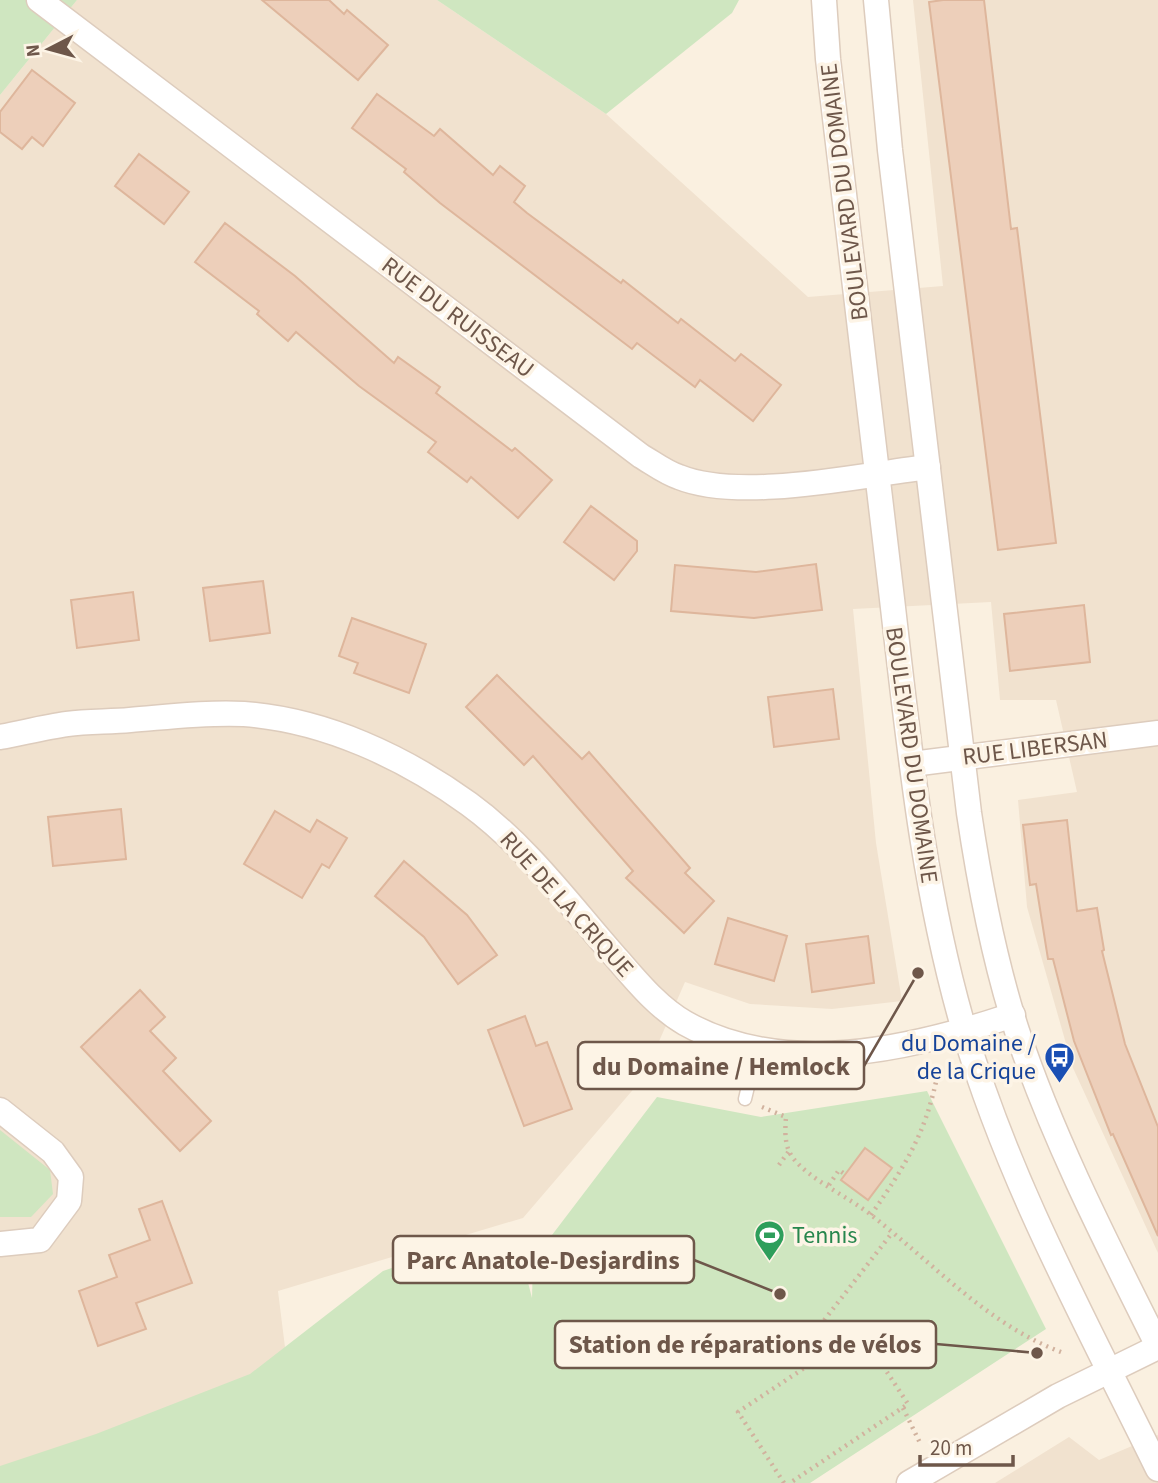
<svg xmlns="http://www.w3.org/2000/svg" width="1158" height="1483" font-family="'Source Sans 3',sans-serif">
<style>
.residential{fill:#f1e2cf}
.green{fill:#cfe6c0}
.building{fill:#edcfba;stroke:#deb69c;stroke-width:2}
.lines{fill:none;stroke-linecap:round;stroke-linejoin:round}
.service-casing{stroke:#ddccbd;stroke-width:15}
.minor-casing{stroke:#ddccbd;stroke-width:27}
.path{stroke:#d1b29e;stroke-width:4.5;stroke-dasharray:2 5;stroke-linecap:butt}
.service{stroke:#fff;stroke-width:12}
.minor{stroke:#fff;stroke-width:24}
.labels{text-anchor:middle;stroke-width:7;stroke-linejoin:round;paint-order:stroke}
.street-label{font-size:24px;fill:#6e574a;stroke:#fdf4e6}
.transit-label{font-size:24px;fill:#164399;stroke:#fdf4e6;text-anchor:end}
.leisure-label{font-size:24px;fill:#27864d;stroke:#fdf4e6;text-anchor:start}
.leader{fill:none;stroke:#6e574a;stroke-width:2.5}
.callout-dot{fill:#6e574a;stroke:#fdf4e6;stroke-width:2.5}
.callout{fill:#fdf4e6;stroke:#6e574a;stroke-width:2.5}
.callout-label{font-size:26px;text-anchor:middle;font-weight:bold;fill:#6e574a}
</style>
<rect width="100%" height="100%" fill="#faf0e0"/>
<g class="residential">
<path d="M77 0H437L606 114 808 297 943 286 913 0H1158V1253L1073 1068 1027 907 1018 800 1077 792 1056 700H1000L991 602 853 609 876 843 902 1001 832 1009 750 1004 685 982 643 1078 523 1218 278 1291 302 1483H0V95Z"/>
<path d="M1158 1435V1483H995L1069 1437 1099 1460Z"/>
</g>
<g class="green">
<path d="M0 0H77L0 95Z"/>
<path d="M437 0H739L732 13 606 114Z"/>
<path d="M927 1091 1046 1329 810 1483H0V1466L96 1434 250 1374 383 1271 480 1238 524 1267 532 1298 533 1260 657 1097 761 1117Z"/>
<path d="M0 1130 50 1170 53 1194 31 1217H0Z"/>
</g>
<g class="building">
<path d="M262 0H329L344 14 347 10 388 45 358 80Z"/>
<path d="M943 0H984L1011 229 1017 228 1056 543 998 550 929 2Z"/>
<path d="M32 70 75 103 43 146 32 137 22 149 0 132V112Z"/>
<path d="M377 94 434 136 440 129 493 175 500 166 525 186 514 202 527 213 621 283 623 280 678 323 681 319 735 361 741 354 781 385 753 421 700 380 695 387 637 343 632 349 440 203 404 172 406 169 352 128Z"/>
<path d="M139 154 189 192 164 224 115 186Z"/>
<path d="M225 223 295 276 394 363 398 357 440 387 436 393 512 451 515 448 552 480 518 518 471 477 467 482 428 452 436 442 359 386 296 332 288 341 257 314 259 311 195 262Z"/>
<path d="M591 506 637 541V551L614 580 564 542Z"/>
<path d="M816 564 822 610 754 618 671 611 675 565 756 572Z"/>
<path d="M263 581 270 633 210 641 203 588Z"/>
<path d="M133 592 139 640 77 648 71 600Z"/>
<path d="M1084 605 1090 662 1010 671 1004 614Z"/>
<path d="M352 618 426 644 409 693 354 673 358 663 339 656Z"/>
<path d="M497 675 582 759 589 752 690 868 685 873 714 901 684 933 626 878 633 871 533 756 524 765 466 707Z"/>
<path d="M833 689 839 739 774 747 768 697Z"/>
<path d="M121 809 126 859 53 866 48 817Z"/>
<path d="M275 811 310 832 317 820 347 838 329 868 322 864 302 898 244 864Z"/>
<path d="M1067 820 1077 911 1097 908 1104 950 1102 951 1125 1044 1158 1127V1236L1113 1134 1111 1135 1074 1041 1053 959H1048L1036 884 1030 885 1023 825Z"/>
<path d="M404 861 467 915 497 955 458 984 424 937 375 896Z"/>
<path d="M728 918 787 936 774 981 715 964Z"/>
<path d="M868 936 874 983 812 992 806 944Z"/>
<path d="M140 990 165 1017 150 1031 176 1058 163 1071 211 1121 180 1151 81 1047Z"/>
<path d="M525 1016 536 1046 547 1042 572 1109 524 1126 488 1030Z"/>
<path d="M865 1148 892 1168 868 1200 841 1180Z"/>
<path d="M162 1201 192 1283 136 1303 146 1329 98 1346 79 1291 117 1277 109 1255 150 1240 139 1209Z"/>
</g>
<g class="lines">
<defs>
<path id="service" d="M745 1099 757 1049"/>
<g id="minor">
<path d="M39 0 641 456C653 463 666 473 679 477 741 502 861 475 928 467"/>
<path d="M824 0 828 59C849 239 870 419 892 599 909 745 923 891 965 1033 1010 1185 1088 1326 1158 1469"/>
<path d="M876 0 890 150 969 813C980 887 994 960 1017 1031 1053 1139 1107 1244 1158 1346"/>
<path d="M0 737C22 733 45 727 67 724 88 721 109 722 130 720 168 717 206 712 244 714 325 720 404 757 469 804 528 847 571 907 619 961 639 984 659 1008 685 1023 785 1079 911 1049 1013 1015"/>
<path d="M912 764 1158 733"/>
<path d="M0 1110 53 1152 71 1177 69 1201 40 1240 0 1244"/>
<path d="M909 1483 1058 1396 1158 1347"/>
</g>
</defs>
<use href="#service" class="service-casing"/>
<use href="#minor" class="minor-casing"/>
<g class="path">
<path d="M762 1107 786 1117C785 1131 784 1146 793 1158 810 1180 849 1197 871 1215 932 1262 988 1325 1061 1352"/>
<path d="M779 1165 789 1151"/>
<path d="M829 1185 839 1170 846 1175"/>
<path d="M871 1215C906 1164 926 1134 938 1072"/>
<path d="M868 1344 888 1329"/>
<path d="M830 1352 821 1337 822 1323 892 1233"/>
<path d="M903 1408 921 1445"/>
<path d="M784 1483 738 1412 860 1331 908 1404 790 1483"/>
</g>
<use href="#service" class="service"/>
<use href="#minor" class="minor"/>
</g>
<defs>
<symbol id="bus-pin" viewBox="-11 -11 22 30"><path d="M0 17L-7.5 6A9.5 9.5 0 1 1 7.5 6Z" fill="#1a4fb4" stroke="#fdf4e6"/><path d="M-5-6H5V4H4V6H2V4H-2V6H-4V4H-5ZM-3.5-4V0h7V-4ZM-3.5 1.2v1.5H-2V1.2ZM2 1.2v1.5H3.5V1.2Z" fill="#fff"/></symbol>
<symbol id="stadium-pin" viewBox="-11 -11 22 30"><path d="M0 17L-7.5 6A9.5 9.5 0 1 1 7.5 6Z" fill="#2e9e5b" stroke="#fdf4e6"/><path d="M0-5a6.5 5 0 1 0 0 10a6.5 5 0 1 0 0-10ZM-3.5-1.8h7v3.6h-7Z" fill="#fff"/></symbol>
</defs>
<g fill-rule="evenodd">
<use href="#bus-pin" x="1042" y="1040" width="35" height="47"/>
<use href="#stadium-pin" x="752" y="1218" width="35" height="47"/>
</g>
<g class="labels">
<g class="street-label">
<text transform="translate(844 192) rotate(-97)" y="8">BOULEVARD DU DOMAINE</text>
<text transform="translate(458 317) rotate(37)" y="8">RUE DU RUISSEAU</text>
<text transform="translate(1035 748) rotate(-7)" y="8">RUE LIBERSAN</text>
<text transform="translate(912 755) rotate(82)" y="8">BOULEVARD DU DOMAINE</text>
<text transform="translate(567 904) rotate(48)" y="8">RUE DE LA CRIQUE</text>
</g>
<g class="transit-label">
<text x="1036" y="1051">du Domaine /<tspan x="1036" dy="28">de la Crique</tspan></text>
</g>
<g class="leisure-label">
<text x="792" y="1243">Tennis</text>
</g>
</g>
<path class="leader" d="M918 973L864 1066M780 1294L694 1260M1037 1353L936 1344"/>
<g class="callout-dot">
<circle cx="918" cy="973" r="7"/>
<circle cx="780" cy="1294" r="7"/>
<circle cx="1037" cy="1353" r="7"/>
</g>
<g class="callout">
<rect x="578" y="1042" width="286" height="47" rx="7"/>
<rect x="393" y="1236" width="301" height="47" rx="7"/>
<rect x="555" y="1321" width="381" height="47" rx="7"/>
</g>
<g class="callout-label">
<text x="721" y="1075">du Domaine / Hemlock</text>
<text x="543" y="1269">Parc Anatole-Desjardins</text>
<text x="745" y="1353">Station de réparations de vélos</text>
</g>
<g transform="translate(49 49) rotate(264)" stroke="#fdf4e6" stroke-width="5" paint-order="stroke">
<path d="M0-5L12 26L0 18L-12 26Z" fill="#6e574a"/>
<text y="-10" font-size="19" font-weight="bold" text-anchor="middle" fill="#6e574a">N</text>
</g>
<path d="M920 1455v10h93v-10" fill="none" stroke="#6e574a" stroke-width="3.5"/>
<text x="930" y="1455" font-size="21" fill="#6e574a" stroke="#fdf4e6" stroke-width="5" paint-order="stroke">20 m</text>
</svg>
